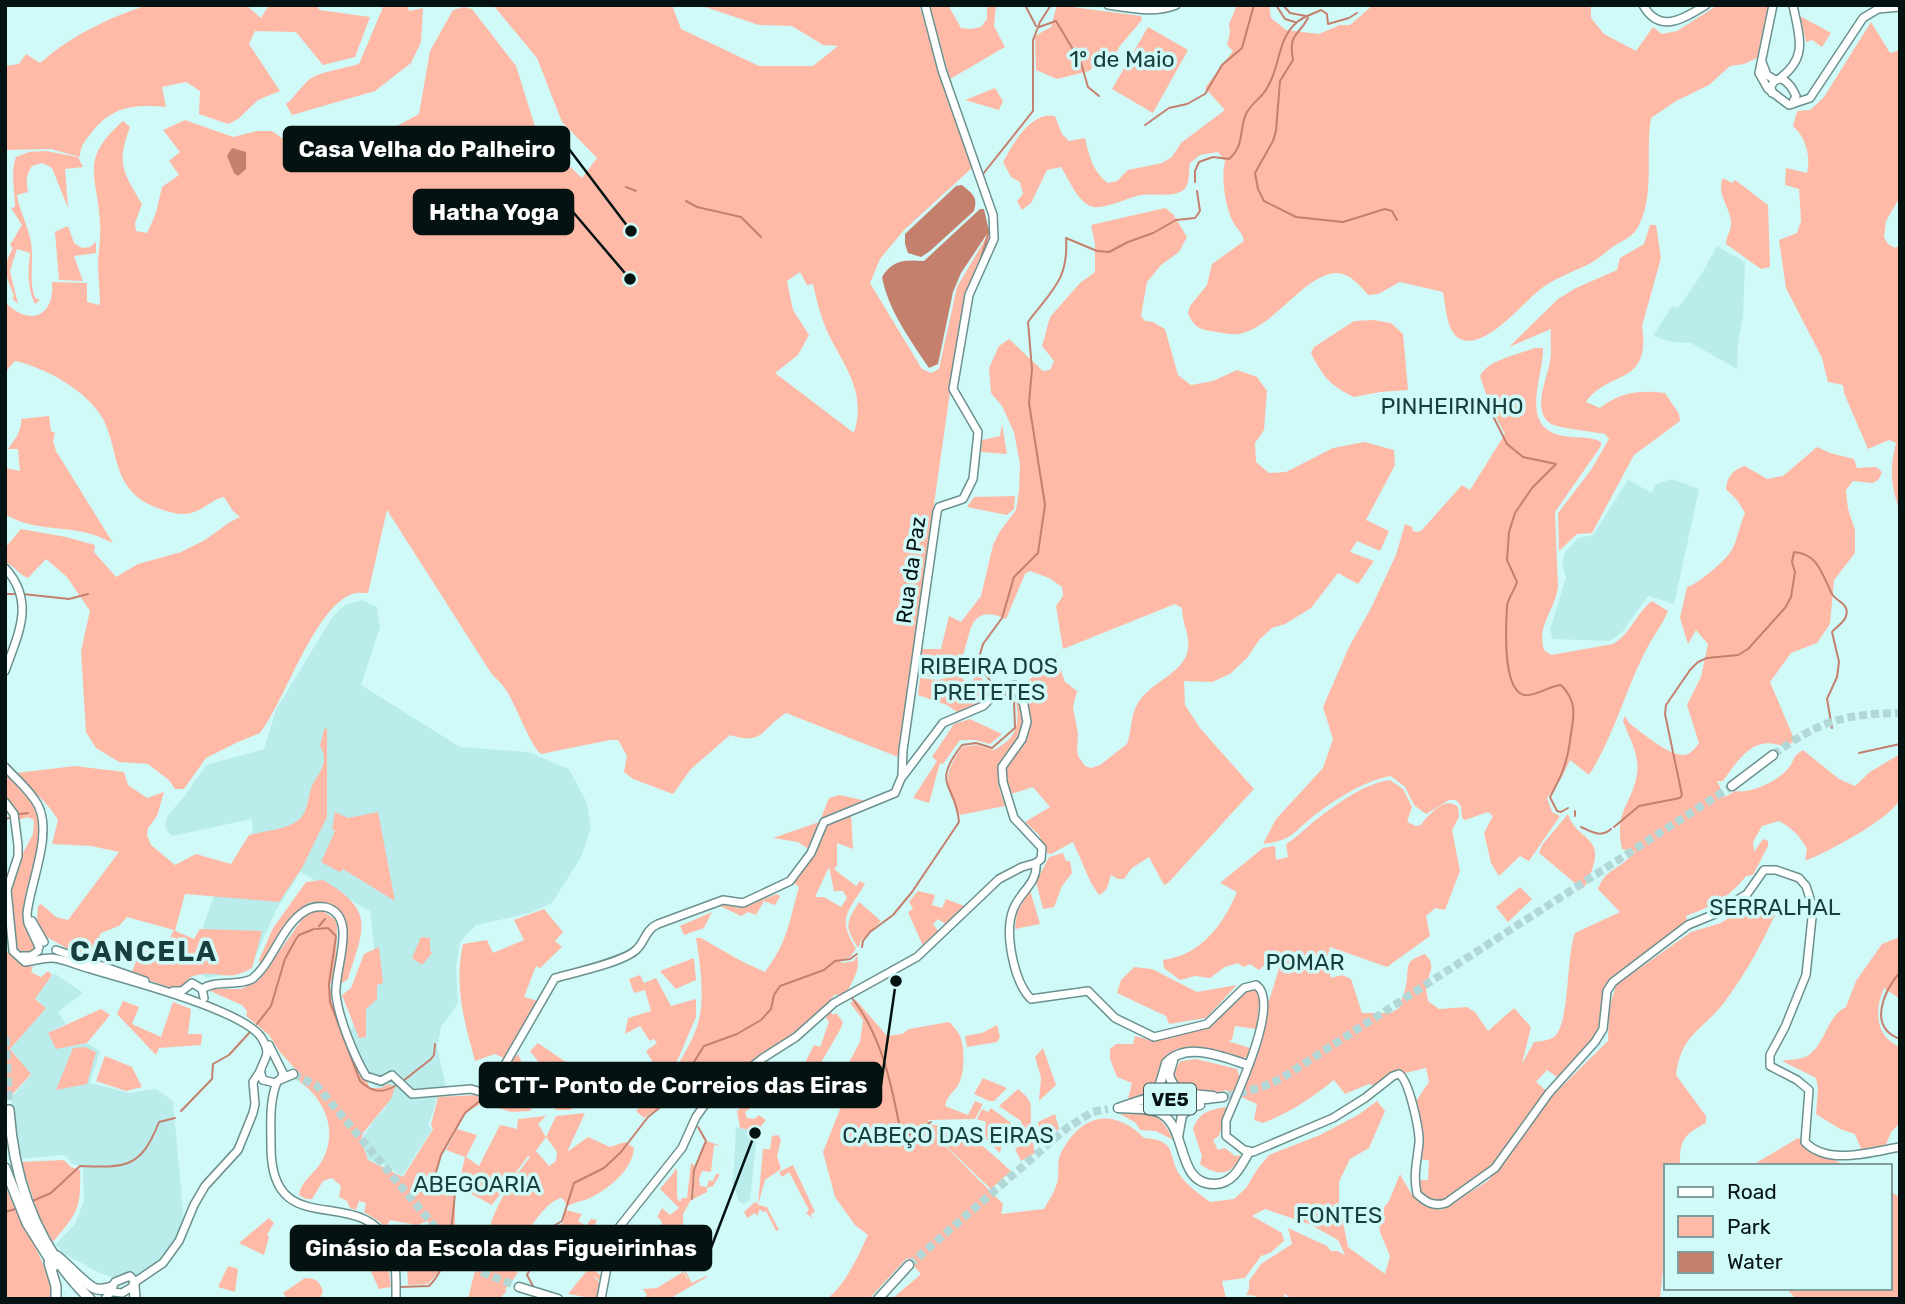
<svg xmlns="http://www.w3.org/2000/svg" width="1905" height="1304" font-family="Rubik,sans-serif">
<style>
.built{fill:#b9ecea}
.green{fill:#febaa7;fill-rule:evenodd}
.water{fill:#c5806d}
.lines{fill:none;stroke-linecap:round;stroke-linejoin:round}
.stream{stroke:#c5806d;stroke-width:2}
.primary-tunnel{stroke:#b1d7d6;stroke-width:8;stroke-dasharray:8 4;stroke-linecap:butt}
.highway-tunnel{stroke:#b1d7d6;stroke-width:9;stroke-dasharray:9 4.5;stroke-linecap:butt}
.secondary-casing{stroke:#6a918f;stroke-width:10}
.primary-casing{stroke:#6a918f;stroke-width:11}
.highway-casing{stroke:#6a918f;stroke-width:12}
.secondary{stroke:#fff;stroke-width:7}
.primary{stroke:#fff;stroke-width:8}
.highway{stroke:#fff;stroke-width:9}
.labels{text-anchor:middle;stroke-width:7;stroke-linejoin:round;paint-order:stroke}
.shield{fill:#d0faf8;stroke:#415857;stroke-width:2}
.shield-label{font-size:19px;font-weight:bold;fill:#041212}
.street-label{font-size:21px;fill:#041212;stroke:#d0faf8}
.neighbourhood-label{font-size:23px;fill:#183e3d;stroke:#d0faf8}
.district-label{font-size:28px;font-weight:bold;letter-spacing:2px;fill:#183e3d;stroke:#d0faf8}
.leader{fill:none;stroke:#041212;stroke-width:2.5}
.callout-dot{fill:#041212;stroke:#d0faf8;stroke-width:2.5}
.callout{fill:#041212;stroke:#041212;stroke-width:2.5}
.callout-label{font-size:23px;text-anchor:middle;font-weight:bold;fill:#fff}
</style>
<rect width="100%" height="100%" fill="#d0faf8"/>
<g class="built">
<path d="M1717 246 1745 262 1743 317 1738 341 1737 369 1691 343 1672 342 1653 336 1672 306 1678 308 1702 274Z"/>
<path d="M1672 479 1699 489 1674 604 1648 596 1623 631 1610 641 1553 639 1550 630 1566 577 1562 563 1565 552 1578 538 1593 535 1628 480 1652 493 1656 484Z"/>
<path d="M362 600 377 607 380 627 361 685 460 747 528 752 569 769 587 803 591 828 581 857 552 903 530 913 476 925 460 942 456 968 458 1003 441 1027 437 1047 446 1087 437 1098 428 1126 432 1129 402 1176 388 1166 369 1160 364 1151 363 1137 375 1119 385 1108 391 1095 362 1079 346 1040 378 978 370 911 300 872 275 912 250 969 208 978 188 968 217 888 237 876 253 830 252 819 172 836 167 831 165 825 167 816 184 797 206 765 264 749 276 710 333 616 345 605Z"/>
<path d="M54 973 83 993 58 1012 66 1024 48 1033 56 1048 87 1043 100 1051 90 1083 130 1093 156 1089 173 1101 184 1222 179 1239 163 1263 132 1284 100 1273 65 1254 56 1244 75 1224 84 1201 83 1166 72 1164 67 1156 62 1155 21 1159 11 1098 31 1075 10 1048 46 1008 35 998Z"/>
<path d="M736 1127 757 1131 751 1193 750 1200 744 1204 739 1202 733 1184Z"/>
</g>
<g class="green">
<path d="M148 5H246L261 18 269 5H315L320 10 370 17 355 57 323 65 296 32 255 31 249 44 280 91 258 100 238 119 228 124 199 114 200 91 186 82 162 87 166 107C134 104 112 106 91 133 85 141 80 146 80 157L51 149 5 150V66L19 64 26 54 40 63C72 35 108 18 148 5Z"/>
<path d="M384 5H407L409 11 423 8 421 42 411 63 375 91 292 115 286 104C295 97 301 86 310 79 319 72 346 68 359 64Z"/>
<path d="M493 5H672L681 29 759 66H813L838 46 823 45 792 26 759 25 699 5H919L973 167 904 230 880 259 870 283 922 369 931 373 939 369 957 287 990 231 989 211 992 219V239L967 293 951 385 898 757 786 713C762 728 763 746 730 735L691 769 673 794 633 779 624 772 627 756 618 740H610L541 754C530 745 516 705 506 690 502 684 496 678 491 673L387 510 368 593C363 593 357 592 352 594 314 608 285 701 260 733L238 742 206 758 184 789H175L169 780 148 764 119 762 96 748 86 732 81 651 90 611 67 577 46 559 28 578C18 574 15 566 5 562V548L21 529 66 537 95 545 94 552 116 577 138 564 181 552 205 540 230 522 240 517 233 511 224 497C213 499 203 510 191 513 178 516 166 511 155 507 111 489 120 452 103 419 88 391 44 367 15 361L5 372V302C29 327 55 317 52 282L87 283V302L100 305C100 291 98 276 98 262 99 249 101 237 100 224 98 175 78 161 123 121L130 127C116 165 123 171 142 204L135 223 136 231 147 233 156 213 162 187 179 175 169 161 180 152 163 130 185 120 233 137 257 131H272L290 144 307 145 342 133 364 135 397 126 419 114 430 51 453 10 464 7 472 9 516 66 538 136 582 178 597 158 562 122 537 58ZM800 272 807 285 813 284C817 301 820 315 827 331 844 367 867 391 854 433L775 373 798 355 809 335 793 310 787 281Z"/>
<path d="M929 5H948L961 28 971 29 981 27 987 19V5H996L994 26 1005 47 950 79Z"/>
<path d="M1057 5 1141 16 1142 20 1119 47 1112 63 1103 58 1089 71 1057 79 1036 70 1035 36 1051 27Z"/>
<path d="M1237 5H1269L1271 18 1286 30 1319 34 1340 25H1350L1373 5H1591V18L1604 34 1636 51 1653 27 1662 34 1677 31 1718 5H1768L1761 56 1744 64 1730 66 1709 85 1676 101 1651 118C1645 152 1655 193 1639 225 1633 238 1622 240 1611 248 1604 254 1598 259 1589 264 1573 272 1557 277 1542 288 1523 302 1489 347 1463 340 1446 335 1446 306 1443 292L1400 282 1378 294 1368 295C1361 287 1351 274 1338 273 1305 272 1274 329 1238 334 1232 335 1223 333 1217 332 1201 330 1194 328 1188 313L1190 306 1207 285 1212 264 1244 241C1243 233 1237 229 1233 222 1225 206 1221 178 1225 161L1218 152 1200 155 1190 163C1188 173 1191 188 1180 192 1167 198 1150 192 1137 196 1124 199 1102 211 1090 206 1077 200 1068 178 1061 167L1047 170 1031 203 1022 210 1017 201 1023 194 1020 182 1011 177 1003 162C1013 144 1031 111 1055 116L1062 134 1069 141 1085 138C1089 156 1093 172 1108 183L1117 181 1128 170 1162 163 1172 157 1181 143 1225 110 1205 88 1233 51 1227 45 1230 32 1229 24Z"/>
<path d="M1800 16 1831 33 1822 47 1812 40 1806 42Z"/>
<path d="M1871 22 1890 53 1900 50V197L1886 221 1884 237 1888 244 1895 248 1900 245V512C1891 485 1889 470 1896 443L1889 440 1868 449 1844 393 1843 385 1828 382 1822 358 1786 288 1779 240 1797 233 1801 221 1799 189 1785 185 1786 168 1807 173C1811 156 1806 138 1793 126L1797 111 1810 110 1824 97Z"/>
<path d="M1148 27 1188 50 1153 113 1112 89Z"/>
<path d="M995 88 1003 101 999 110 965 100Z"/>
<path d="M46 151 78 157 83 167 65 169 68 208 52 168 42 163 32 166C26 175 26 181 28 192L17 195C19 210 27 223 30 238 35 257 28 281 35 298L40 300 35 304C27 288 28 269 30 253L17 249 10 271 18 304 12 298 14 296C6 275 1 268 13 248L10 245 22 225 11 208 15 207C15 190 10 174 16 157L29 152Z"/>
<path d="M1723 178 1732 183 1735 180 1768 205 1770 267 1761 269 1726 244C1726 236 1732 230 1731 222 1730 206 1716 195 1723 178Z"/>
<path d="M1165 208 1173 214 1187 237 1179 252 1161 265 1147 282 1141 316 1145 321 1153 322 1165 329 1178 375 1191 385 1213 381 1237 370 1257 377 1267 391 1264 430 1255 443 1256 462 1269 473 1286 472 1333 448 1364 442 1394 450 1395 465 1366 520 1389 531 1380 551 1357 541 1350 552 1374 561 1358 584 1338 573 1311 608 1285 624 1272 628 1260 639 1247 658 1230 674 1212 682 1184 681 1185 705 1200 728 1254 789 1168 883 1164 885 1149 857 1132 868 1124 879H1118L1111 875C1107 885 1110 889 1099 895L1091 883 1073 842 1051 854 1047 853 1039 835 1025 822 1050 807 1033 787 1008 795 1005 773 1007 762C1033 740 1033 715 1021 686L1038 673 1059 665 1065 682 1077 691 1073 707 1078 734 1077 749 1078 756 1085 766 1091 768 1100 765 1127 744C1132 731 1130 716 1138 703 1150 682 1185 673 1188 649 1190 633 1182 624 1182 608L1175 604 1063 649 1056 606 1063 596 1062 587 1049 578 1030 571 1025 574 1006 619C952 595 981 671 941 676 934 677 927 677 920 674L922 649H941L949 616 961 622 981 596 993 545 1000 531 1016 510 1019 491 1020 464 1014 432 1002 406 991 393 989 368 999 346 1009 339 1043 371 1050 370 1054 361 1042 346 1050 317 1080 283 1095 272V244L1091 225Z"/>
<path d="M1650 225H1656L1661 258 1642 326C1651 387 1609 369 1586 402L1600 408C1621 392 1639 390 1665 393L1679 414 1680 421 1634 455 1592 533 1577 534 1559 551 1558 513 1591 470 1609 439 1605 434C1594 432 1559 428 1551 424 1531 411 1547 379 1550 362 1552 351 1550 340 1551 329L1509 347 1558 299 1576 288 1617 270 1620 258 1644 244Z"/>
<path d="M68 226 74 243 82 248 90 247 96 242V253L74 256 83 281 59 280 55 232Z"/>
<path d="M1373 320 1391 323 1403 334 1408 390 1380 392 1354 397C1331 387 1321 374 1311 353L1314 347 1354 321Z"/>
<path d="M1534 348H1543C1544 375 1519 424 1559 435 1573 439 1588 435 1601 442V446L1555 512 1558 586C1556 609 1536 626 1544 650L1551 655 1613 644C1631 634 1636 613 1652 601L1668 611C1662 626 1651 639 1644 654 1624 694 1613 738 1589 775L1570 760 1562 777 1547 798 1552 812 1560 816 1529 861 1520 856 1499 876 1491 863 1484 833 1493 816 1488 812 1465 820 1462 818 1461 806 1456 800H1449L1426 814 1414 805 1405 787 1391 776C1363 781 1332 801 1310 819 1290 836 1291 840 1263 844L1276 819 1323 768 1333 739 1323 707 1349 647 1371 608 1396 555 1405 524 1412 527 1413 531 1416 532 1421 531 1462 485 1470 490 1505 434 1490 406 1480 376C1489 359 1516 356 1534 348Z"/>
<path d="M49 416 51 431 55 433 53 441 56 451 113 543C104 539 96 535 87 533 59 526 29 530 5 514V468L20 471 18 449H8C15 439 22 431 21 419Z"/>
<path d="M1002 424 1007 454 981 452 982 440 1000 436Z"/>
<path d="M1817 447 1830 453 1854 459 1857 468 1876 467 1882 472 1879 479 1873 483 1853 481 1846 490 1848 509 1855 530V553L1834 580 1830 624 1817 643 1791 653 1770 682 1795 741 1784 747C1754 733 1738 760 1723 781H1717L1725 797 1735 791C1751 794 1781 780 1790 766 1796 757 1792 757 1803 750L1839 779 1855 786 1870 772 1900 754C1900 767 1903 785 1900 798 1895 817 1824 854 1805 861L1807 849C1800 836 1792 828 1779 821L1762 826 1753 842 1754 852 1763 839 1768 841V846L1753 875 1746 876C1730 897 1711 907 1686 916L1688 925 1609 986 1603 1029 1561 1080 1547 1070 1536 1082 1549 1093 1501 1161 1437 1206 1417 1194 1414 1180H1428L1429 1160 1416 1159 1419 1141 1412 1107 1429 1082 1426 1068 1393 1076 1380 1087 1369 1084 1345 1094 1334 1080C1312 1098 1289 1113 1263 1123L1254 1120 1257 1104 1239 1096 1278 972 1280 955H1276L1259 970 1250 964 1243 967 1238 963 1225 967 1210 978 1195 976 1180 980 1164 968 1163 960C1201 955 1223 925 1237 892L1220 883 1263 848 1275 846 1276 860 1288 857 1286 844C1296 838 1303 831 1312 823 1334 806 1362 784 1390 780L1403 789 1412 807 1407 822 1416 826 1421 825C1428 815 1446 795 1458 807L1459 817 1452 830 1460 871 1445 910 1435 908 1426 916 1430 936 1387 967 1330 947 1327 962 1331 978 1342 975 1351 979 1362 1013H1391L1399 1008C1402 999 1406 989 1407 979 1408 963 1407 960 1425 954 1438 967 1427 974 1426 989 1426 991 1428 999 1428 1001L1439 1009 1467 1007 1475 1012 1488 1031 1514 1008 1531 1027 1522 1064 1534 1042C1541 1041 1549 1041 1555 1036 1570 1022 1566 956 1575 933L1620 912 1598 889C1604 874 1610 872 1622 864 1627 860 1631 855 1636 852L1622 849C1614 810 1631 807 1637 774 1640 756 1629 737 1623 721L1625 716 1629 723C1641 732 1667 754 1682 755 1690 756 1695 748 1699 743L1687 705 1701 677 1708 644 1696 630 1688 644 1680 618 1687 587C1697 585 1726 560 1731 551 1736 545 1740 524 1745 513L1737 500 1726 489C1727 477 1733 469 1745 466L1767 479 1783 476Z"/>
<path d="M1015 496 1014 509 1007 515 967 507 974 497Z"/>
<path d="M979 673 989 692C984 706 970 709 957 712L947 705 918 695 920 678 938 680 958 675 969 684Z"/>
<path d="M1018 697C1036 743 996 747 998 779 998 788 1003 798 1005 806L960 815C945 784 942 776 962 747L976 745 994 750C1019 737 1019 724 1016 699Z"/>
<path d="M970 719 1002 734 990 744 975 740H960L943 764 940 763 929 803 913 798 937 761 932 757 954 724Z"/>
<path d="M327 728V817L302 868 279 902 185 894 175 931 194 939 200 929 262 931 252 968C226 983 220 970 197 975 186 977 186 984 177 990L131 974 141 948 160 956 174 930 127 917 119 926 101 933 88 960 43 935 37 919 38 906 41 904 56 917 68 920 119 852 91 846 52 844 58 820C49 804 30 788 16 773L75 766 124 772 128 785 147 798 164 792 157 816 148 828 147 835 151 845 175 865 196 854 231 864 249 835C264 831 285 830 297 821 309 813 307 798 312 786 319 772 330 762 320 746L324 730Z"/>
<path d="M5 774C15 784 27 795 34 807 50 836 27 875 24 904 22 920 31 931 35 946L33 952 23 955 15 944 10 892 21 857 33 834 34 820 28 817 18 820V813L5 795Z"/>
<path d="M839 795 867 801 821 818 829 798Z"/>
<path d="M335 812 348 818 378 812 395 901 343 869 340 872 321 862 335 831 332 829Z"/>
<path d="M851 813 853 849 837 843V865L834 869 856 886 860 881 865 884C847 914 837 917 856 949L850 957 839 960 842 963 854 961 857 956C861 969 852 981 846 994L834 995 822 1010 780 1044 761 1054 718 1092 715 1089 719 1075 711 1069 672 1094 665 1084C678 1065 696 1038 700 1015 704 991 700 962 696 938H701L743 962 765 972C788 941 789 922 799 887L794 883 814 855 827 823ZM829 867 834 891H843L847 898 841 907 824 897H815Z"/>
<path d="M1568 814C1576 840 1605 836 1592 870 1589 877 1588 884 1582 889L1539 853 1542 845Z"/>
<path d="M822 821 810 850 798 842 773 838Z"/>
<path d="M1063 853 1066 861H1070L1072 873 1062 886 1054 907 1043 909 1036 882 1049 857Z"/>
<path d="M323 880C376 911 364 928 348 979L342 983 338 984C344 946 364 909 310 902L293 919 260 965 259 960 273 928 306 882Z"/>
<path d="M1520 887 1532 899 1508 922 1496 907Z"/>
<path d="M1030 890 1040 924 1015 929 1017 912Z"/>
<path d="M918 891 935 895 932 905 942 908 946 899 967 907 948 926 938 919 933 924 939 932 923 946 908 912 913 909 909 902Z"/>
<path d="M777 894 780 896 775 905 764 901 756 915 748 912 741 916 720 906 724 904 740 908Z"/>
<path d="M1758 898H1766L1775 915C1761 945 1746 973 1726 1000 1704 1030 1681 1033 1676 1075L1706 1116V1123C1684 1134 1679 1141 1680 1166H1665V1249L1660 1299H1292L1285 1294 1282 1299H1257L1256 1296 1246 1295 1249 1289V1281L1261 1264 1292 1244 1288 1228 1327 1246 1331 1251H1337L1345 1255 1338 1240 1309 1224 1265 1209 1252 1216 1282 1233 1284 1241 1270 1253 1261 1256 1245 1278 1222 1281 1226 1299H892L921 1274 907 1258 869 1299H827C846 1284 858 1256 868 1235L855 1225 835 1197 823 1152 852 1079 844 1071 860 1042 863 1020 850 1003 856 1000 887 1036 902 1034 909 1029 949 1022C953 1026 958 1031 960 1036 965 1048 965 1076 957 1087 951 1094 947 1097 945 1106L968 1115 975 1101 983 1104 975 1119 928 1120 931 1125C962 1124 989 1151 1011 1171L991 1189 928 1129 1003 1204 1001 1214 1044 1209C1049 1200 1056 1190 1058 1179 1059 1171 1057 1160 1061 1153 1081 1114 1113 1107 1144 1138 1179 1140 1167 1157 1180 1175 1187 1186 1200 1194 1210 1202L1234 1199 1246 1188 1258 1168 1269 1155 1320 1135 1358 1115 1377 1101 1385 1111 1369 1148 1350 1159 1339 1182V1202L1348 1247 1385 1274 1390 1256 1380 1232 1378 1215 1389 1201 1400 1174C1413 1197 1414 1204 1441 1210L1488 1181 1553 1095 1608 1041 1609 1009 1616 985 1691 932 1721 923Z"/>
<path d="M859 902 881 921 861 941 858 948C845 926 845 924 859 902Z"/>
<path d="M544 909 563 932 555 941 562 947 540 968 536 966 524 997 538 1001 506 1059 495 1054 475 1061C464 1020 454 987 463 944L487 940 493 953 524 940 514 920Z"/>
<path d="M321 910 335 919 337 925 336 964 330 986 332 1002 370 1088H381L388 1084 395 1087 391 1099 363 1133 361 1140 368 1160 403 1177 433 1129 431 1125 438 1097 477 1095 482 1103 465 1113 441 1155 434 1179 455 1193V1225L484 1234 476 1264 486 1270 497 1258 507 1236 490 1226C499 1199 513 1179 530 1157L528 1156 492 1205 458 1187 465 1157 446 1150 457 1129 477 1135 466 1157 479 1166 500 1125 517 1129 518 1119 546 1116 538 1124 546 1137 535 1152H537L549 1166 556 1161 557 1152 546 1137 556 1116 585 1113 567 1152 588 1137 610 1147 625 1142 634 1148C632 1171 608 1189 590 1198 583 1201 575 1202 568 1206L562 1198C545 1200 519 1241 516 1258 515 1262 518 1269 517 1274L505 1290 507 1291 499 1299H468L475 1270 443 1262 446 1248 437 1274 428 1284 408 1285 407 1265 411 1264 410 1253 429 1249 426 1228 429 1223 428 1221 417 1225 390 1220 385 1229 380 1222 364 1212 366 1203 359 1201 356 1210 350 1208 347 1201 339 1197 341 1186 332 1178 323 1181 312 1199H306L299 1195C301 1181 313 1175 320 1164 339 1135 327 1101 300 1082L298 1072 280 1052 269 1035 246 1016 247 1011 242 1005 210 991 214 989H241L259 980 305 915 311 911Z"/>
<path d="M712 912 704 928 684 935 680 926Z"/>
<path d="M421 937 430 938V950L432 953 422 965 412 958Z"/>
<path d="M1900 937V999L1884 988C1874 1010 1875 1037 1900 1047V1123L1891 1132 1886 1145 1861 1149 1855 1134 1840 1129 1816 1114 1818 1088 1816 1078 1782 1061C1790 1059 1802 1060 1809 1055 1826 1042 1827 1016 1846 1007L1856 981 1882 944Z"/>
<path d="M379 947 383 983 377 985V999L366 1009V1037L359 1038 342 995 351 988 364 954Z"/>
<path d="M5 950 19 963 33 967 31 972 41 977 48 971 52 975 35 999 46 1008 10 1049 31 1074 10 1097 5 1098Z"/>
<path d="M694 958 696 980 676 989 660 971Z"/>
<path d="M1134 967 1152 969 1197 992 1237 985 1206 1018 1169 1024 1166 1016 1117 993 1121 980Z"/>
<path d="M640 975 644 983 656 978 671 1006 696 999V1017L678 1059 663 1080 646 1051 657 1043 654 1039 650 1041 640 1026 625 1034 628 1018 651 1011 645 990 634 993 629 979Z"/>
<path d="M1249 989H1256L1260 998 1256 1029 1235 1026 1232 1040 1228 1041 1250 1048 1247 1057C1225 1064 1200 1041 1177 1049 1157 1056 1165 1084 1150 1094 1144 1097 1135 1098 1128 1099L1132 1083 1117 1077 1110 1059V1049L1116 1044H1133L1135 1036 1154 1041 1211 1026Z"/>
<path d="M123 1001 139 1007 132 1024 161 1037 173 1002 191 1009 188 1034H202L201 1045 159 1048 156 1055 117 1014Z"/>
<path d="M101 1009 110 1015 87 1043 56 1049 48 1033Z"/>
<path d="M831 1012 833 1015 836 1013 843 1022 841 1028 818 1068 815 1067 812 1073 813 1075 808 1079 800 1073 814 1045 820 1047 829 1022 825 1016Z"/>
<path d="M997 1025 1000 1037 997 1042 967 1047 965 1036 982 1033Z"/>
<path d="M538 1043 585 1075 579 1082 571 1110H555L558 1094 541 1086 548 1074 530 1051Z"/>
<path d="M85 1047 96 1052 87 1084 56 1090 73 1048Z"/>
<path d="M1043 1048 1056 1085 1039 1101 1041 1077 1035 1057Z"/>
<path d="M518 1054 534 1090 510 1095V1062Z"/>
<path d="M105 1056 132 1067 142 1087 126 1091 96 1081Z"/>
<path d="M1196 1059 1237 1069 1240 1078 1230 1103 1227 1090 1209 1094 1180 1089C1173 1077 1172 1072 1181 1061Z"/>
<path d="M983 1078 1007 1088 994 1101H989L974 1094Z"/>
<path d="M658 1087 666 1097 662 1105 644 1118 636 1111Z"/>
<path d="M1018 1089C1035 1103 1030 1104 1031 1124 1031 1133 1033 1143 1035 1153L1021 1161 1015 1149 1027 1142 1021 1121 999 1106Z"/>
<path d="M530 1093 538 1096 530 1111 511 1112 499 1108 500 1100Z"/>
<path d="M747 1103 752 1107 745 1112 747 1118 754 1119 759 1115 766 1120 757 1131 740 1128 737 1111Z"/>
<path d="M1227 1107 1219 1136 1213 1140 1218 1150 1225 1148 1235 1156 1241 1155C1232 1176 1218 1177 1200 1164L1202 1156 1193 1129C1200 1111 1209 1110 1227 1107Z"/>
<path d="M991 1108 1011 1123 1015 1134 1006 1139 1004 1137 1000 1153 984 1137 986 1122 977 1119 982 1109 988 1112Z"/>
<path d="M1055 1114 1059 1129 1041 1140 1038 1122Z"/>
<path d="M1120 1114C1151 1115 1159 1109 1173 1140L1156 1131 1140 1130 1136 1123Z"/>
<path d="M778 1135 781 1140 777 1156 781 1169 765 1180 758 1205 767 1207 779 1230 776 1231 766 1211 763 1212 760 1209 757 1216 755 1213 747 1218 744 1212 755 1202 758 1204 763 1149H770L772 1136Z"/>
<path d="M1798 1138 1845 1166H1751Z"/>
<path d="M707 1141 721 1146 714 1145 711 1172 702 1171 699 1179 700 1186 707 1187 709 1180 713 1181 716 1174H719L722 1147 719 1176 713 1186 707 1188V1192L693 1199 695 1170Z"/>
<path d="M64 1160 71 1167 80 1170C81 1210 78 1212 52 1243L39 1216 21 1162Z"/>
<path d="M691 1163 694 1165 691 1200 683 1214V1233L675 1239 681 1238 671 1244 692 1283 706 1276 707 1277 669 1299H643L647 1295 643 1289 657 1288 683 1272 691 1284 668 1243 661 1220 657 1217 662 1208 670 1215 679 1208 660 1189 675 1171 674 1168 677 1170V1198L680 1202 682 1198H687Z"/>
<path d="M793 1165 815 1212 811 1214 812 1218 806 1213 809 1210 789 1172 782 1177 779 1172Z"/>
<path d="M5 1185C16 1216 53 1268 51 1299H5Z"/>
<path d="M1889 1191 1900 1197V1299H1796L1786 1288H1889Z"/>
<path d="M566 1210 582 1214 578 1221 586 1226 591 1219 597 1220 582 1248 579 1247 584 1239 579 1236 572 1243 552 1230 563 1223Z"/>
<path d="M269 1218 274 1223 267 1235 269 1237 264 1255 239 1243Z"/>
<path d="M363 1254 388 1263 391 1287 379 1289Z"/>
<path d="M228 1266 238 1269 235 1292 218 1287Z"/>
<path d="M590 1267 603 1277 601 1281 593 1276 601 1284 598 1299 568 1294Z"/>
<path d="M305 1278C316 1278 319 1281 323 1291L320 1299H287L283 1293Z"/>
</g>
<g class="water">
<path d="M232 148 246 152V169L238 176 234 173 227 156Z"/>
<path d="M962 185C973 194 978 197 974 211L930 251 921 257 908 253 905 244V234L956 186Z"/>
<path d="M980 209H984L989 231 961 273 953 292 938 364 929 368C911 341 888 310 882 277 893 259 906 260 924 261Z"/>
</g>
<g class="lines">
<g class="stream">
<path d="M1025 5 1036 26"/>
<path d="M1276 5 1285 19 1295 22"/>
<path d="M1283 5 1290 13 1306 16"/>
<path d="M1308 18C1298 37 1288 33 1293 60L1280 81 1276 131 1273 141 1255 173 1258 189 1264 201 1296 217 1343 222 1385 209 1392 211 1397 220"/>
<path d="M1039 27 1056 21 1081 63 1088 87 1099 96"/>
<path d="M1145 125 1169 108 1187 104 1205 94 1222 65 1242 48 1254 5"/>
<path d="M983 174 1033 111V40L1040 22 1051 5"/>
<path d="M1195 182V171L1199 162 1213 157 1229 159C1245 145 1239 129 1246 114 1251 103 1262 98 1267 88 1280 68 1277 40 1296 23 1302 17 1313 14 1321 10L1327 14 1328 24 1349 18 1357 13"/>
<path d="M626 187 636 191"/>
<path d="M686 201 697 207 741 217 761 237"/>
<path d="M980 262 990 227"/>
<path d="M1493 416 1507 444 1523 457 1556 464 1532 488 1515 513 1509 532 1507 560 1517 582C1515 590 1507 599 1507 607 1506 623 1502 690 1524 695 1535 697 1549 686 1561 685 1579 703 1573 718 1570 741 1567 764 1561 777 1550 797L1557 811 1561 812 1568 808"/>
<path d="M5 594H18"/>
<path d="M23 594 69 599 88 594"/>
<path d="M996 688 977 664 983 644 1002 618 1014 577 1038 553 1045 505 1029 403 1032 369 1028 322C1051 291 1069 280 1066 238L1097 251 1109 252 1128 242 1153 233 1176 220 1195 218 1200 211 1197 191"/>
<path d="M1859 753 1900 744"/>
<path d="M1575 811V816"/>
<path d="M20 814 28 813"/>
<path d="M5 819 9 818"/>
<path d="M1581 827C1592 832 1601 838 1611 829"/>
<path d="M1614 827 1639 806 1680 798 1682 795 1665 714 1666 705 1690 670 1698 662 1707 658 1738 655 1748 649 1785 608 1791 597 1795 572 1792 562 1794 552C1819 554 1822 575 1832 594 1837 602 1850 604 1846 616 1845 622 1835 628 1832 632L1839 662 1837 677 1827 699 1832 728"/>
<path d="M319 926 325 919"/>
<path d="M316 929 328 928 336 936 329 984 330 1002 360 1081C372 1092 381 1094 395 1086"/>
<path d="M862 947 863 941 870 932 893 915 912 892 959 822C956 783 930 786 962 745L976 743 992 748 1015 728 1014 701 1002 692"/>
<path d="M591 965 626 953"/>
<path d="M1900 972C1884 991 1867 1027 1900 1039"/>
<path d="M852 998C883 1037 893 1091 902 1139L931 1122"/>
<path d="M257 1024 271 1006 285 959 296 939 299 935 314 929"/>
<path d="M403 1081 431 1059 434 1055 435 1044"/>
<path d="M181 1111 212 1079 213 1064 229 1055 250 1032"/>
<path d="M692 1199 694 1170 706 1141 698 1127"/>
<path d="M30 1202 51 1193 80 1166C126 1168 141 1168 159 1122L175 1118"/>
<path d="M5 1212 19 1208"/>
<path d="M400 1287 429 1286C451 1265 452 1221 455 1193L434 1179 441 1155 465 1113 487 1095"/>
<path d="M534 1288 527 1275 537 1255 539 1239 543 1232 562 1221 574 1183 604 1168 621 1152 648 1117 663 1105 678 1079 689 1070 704 1046 737 1034 761 1020 771 1009 774 995 780 986 824 970 835 961 850 959 857 954"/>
</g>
<g class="primary-tunnel">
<path d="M1773 755C1819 721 1843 714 1900 713"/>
<path d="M293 1074 317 1086 456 1252 484 1273 519 1287"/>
<path d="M1227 1096 1262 1087 1282 1078 1732 786"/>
<path d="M909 1265 1067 1128 1092 1112 1108 1109"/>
</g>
<path class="highway-tunnel" d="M5 1037 9 1110"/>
<defs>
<g id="secondary">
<path d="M1108 5C1130 8 1154 14 1176 5"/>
<path d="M1643 5C1660 35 1684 18 1706 5"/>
<path d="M1773 5 1759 73 1768 89 1789 105 1810 98 1863 18 1878 9 1900 7"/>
<path d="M1762 62 1767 75 1775 80"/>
<path d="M1779 79C1809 57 1799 37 1793 5"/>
<path d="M1772 93 1771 86C1780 70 1791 85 1796 96L1792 104"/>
<path d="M5 568C36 602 18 634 5 671"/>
<path d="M5 767C16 779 30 790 38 805 53 834 30 883 27 914L28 923 39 947"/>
<path d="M903 776 943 723 983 706 1001 688 1015 685 1024 705 1027 722 1022 739 1002 767 1003 782 1014 818 1042 848 1041 859 1036 863"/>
<path d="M5 802 14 814 18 845V856L7 890 13 951 25 962C34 961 42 958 51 958 62 958 76 965 87 968 124 979 241 1009 261 1037 272 1054 265 1057 260 1071L263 1080"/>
<path d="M1036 863C1038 884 1019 892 1013 910 1004 933 1014 982 1031 999L1088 991 1115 1018 1154 1037 1207 1024 1244 988 1256 985C1282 1002 1235 1097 1226 1121V1136L1244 1150 1253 1152 1333 1118 1365 1098 1393 1076 1399 1074C1409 1080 1420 1131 1419 1143 1417 1162 1413 1175 1417 1194 1426 1202 1433 1207 1446 1203L1495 1168 1549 1093 1595 1042 1603 1029 1607 991 1613 982 1688 925 1715 914 1747 894 1764 870H1776L1799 878 1806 886 1813 908 1806 975 1785 1027 1770 1055V1066L1797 1080 1809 1090 1805 1142C1828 1166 1871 1152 1900 1147"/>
<path d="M32 921 44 942"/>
<path d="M56 950 145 981"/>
<path d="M22 956H31L38 951"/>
<path d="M202 989C217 979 236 987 252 979 274 961 281 926 305 911 311 907 318 906 325 907 360 915 333 972 336 995 339 1019 354 1056 366 1076L381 1081 392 1075 412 1094 471 1089 488 1094 555 978C573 973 625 962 637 949 646 940 645 930 658 924L723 900 743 903 790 881 811 853 824 822 895 793 902 776 903 750 937 512 939 507 963 499 973 479 978 432 953 389 969 295 994 239 993 215 942 70 925 5"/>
<path d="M173 991H182L192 983 202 989 204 998"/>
<path d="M263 1080 275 1083 281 1079 283 1073 269 1045"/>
<path d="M277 1082C269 1102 271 1124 271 1145 270 1246 361 1181 390 1246 397 1261 396 1283 396 1299"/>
<path d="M130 1276 135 1282 132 1287 122 1293 113 1292 112 1287 115 1282Z"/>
<path d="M135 1282 163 1263 179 1241 194 1205 205 1186 238 1150 253 1113 255 1104 253 1082 261 1070"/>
<path d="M105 1299 112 1290"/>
<path d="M601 1299 613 1235 682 1148 696 1117 706 1103 763 1058 796 1037 834 1003 917 957 999 879 1022 867 1036 863"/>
</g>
<g id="primary">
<path d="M1732 786 1773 755"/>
<path d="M1173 1061 1169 1074C1173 1096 1195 1094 1213 1096"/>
<path d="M281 1079 293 1074"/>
<path d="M1146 1106 1223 1097"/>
<path d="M1121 1107C1159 1093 1155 1103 1166 1063 1187 1041 1223 1057 1248 1065"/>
<path d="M1118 1108C1131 1109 1150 1107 1162 1114 1188 1130 1176 1185 1215 1184 1233 1184 1241 1166 1249 1152"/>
<path d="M1178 1137 1182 1115 1192 1107 1200 1105"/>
<path d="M519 1287 558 1299"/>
<path d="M878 1299 909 1265"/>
</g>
<g id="highway">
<path d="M9 1110C14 1182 37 1248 90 1299"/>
<path d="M5 1168 27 1223 54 1266"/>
<path d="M57 1256C66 1263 86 1285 94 1288 100 1291 106 1289 112 1287"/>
<path d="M49 1263 56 1286V1299"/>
<path d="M134 1285 135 1299"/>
</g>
</defs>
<use href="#secondary" class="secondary-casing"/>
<use href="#primary" class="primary-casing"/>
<use href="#highway" class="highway-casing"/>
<use href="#secondary" class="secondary"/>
<use href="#primary" class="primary"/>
<use href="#highway" class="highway"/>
</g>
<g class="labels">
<rect class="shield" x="1144" y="1083.5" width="52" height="31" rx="5"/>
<g class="shield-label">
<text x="1170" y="1106">VE5</text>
</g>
<g class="street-label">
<text transform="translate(911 570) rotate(-82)" y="7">Rua da Paz</text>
</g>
<g class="neighbourhood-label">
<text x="1122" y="67">1º de Maio</text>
<text x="1452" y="414">PINHEIRINHO</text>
<text x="989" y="674">RIBEIRA DOS<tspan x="989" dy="26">PRETETES</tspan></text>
<text x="1775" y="915">SERRALHAL</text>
<text x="1305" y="970">POMAR</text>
<text x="948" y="1143">CABEÇO DAS EIRAS</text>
<text x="477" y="1192">ABEGOARIA</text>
<text x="1339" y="1223">FONTES</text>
</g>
<g class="district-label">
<text x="144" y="961">CANCELA</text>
</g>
</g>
<path class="leader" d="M631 231L569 149M630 279L573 212M896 981L881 1085M755 1133L711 1248"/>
<g class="callout-dot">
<circle cx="631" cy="231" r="7"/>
<circle cx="630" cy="279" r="7"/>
<circle cx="896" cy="981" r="7"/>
<circle cx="755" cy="1133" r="7"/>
</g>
<g class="callout">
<rect x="284" y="127" width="285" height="44" rx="7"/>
<rect x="414" y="190" width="159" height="44" rx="7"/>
<rect x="480" y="1063" width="401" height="44" rx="7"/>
<rect x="291" y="1226" width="420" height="44" rx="7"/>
</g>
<g class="callout-label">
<text x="427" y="157">Casa Velha do Palheiro</text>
<text x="494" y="220">Hatha Yoga</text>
<text x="681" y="1093">CTT- Ponto de Correios das Eiras</text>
<text x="501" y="1256">Ginásio da Escola das Figueirinhas</text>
</g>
<rect width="1905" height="1304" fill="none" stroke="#041212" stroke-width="14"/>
<rect x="1664" y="1164" width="228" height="126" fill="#d0faf8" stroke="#7e9d9c" stroke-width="2"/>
<rect x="1678" y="1187" width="35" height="10" fill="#ffffff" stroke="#7e9d9c" stroke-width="2"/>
<text x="1727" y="1199" font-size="21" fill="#041212">Road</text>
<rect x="1678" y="1216" width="35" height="21" fill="#febaa7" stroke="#7e9d9c" stroke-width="2"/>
<text x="1727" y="1234" font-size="21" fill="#041212">Park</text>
<rect x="1678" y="1252" width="35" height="21" fill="#c5806d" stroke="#7e9d9c" stroke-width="2"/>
<text x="1727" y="1269" font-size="21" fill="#041212">Water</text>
</svg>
